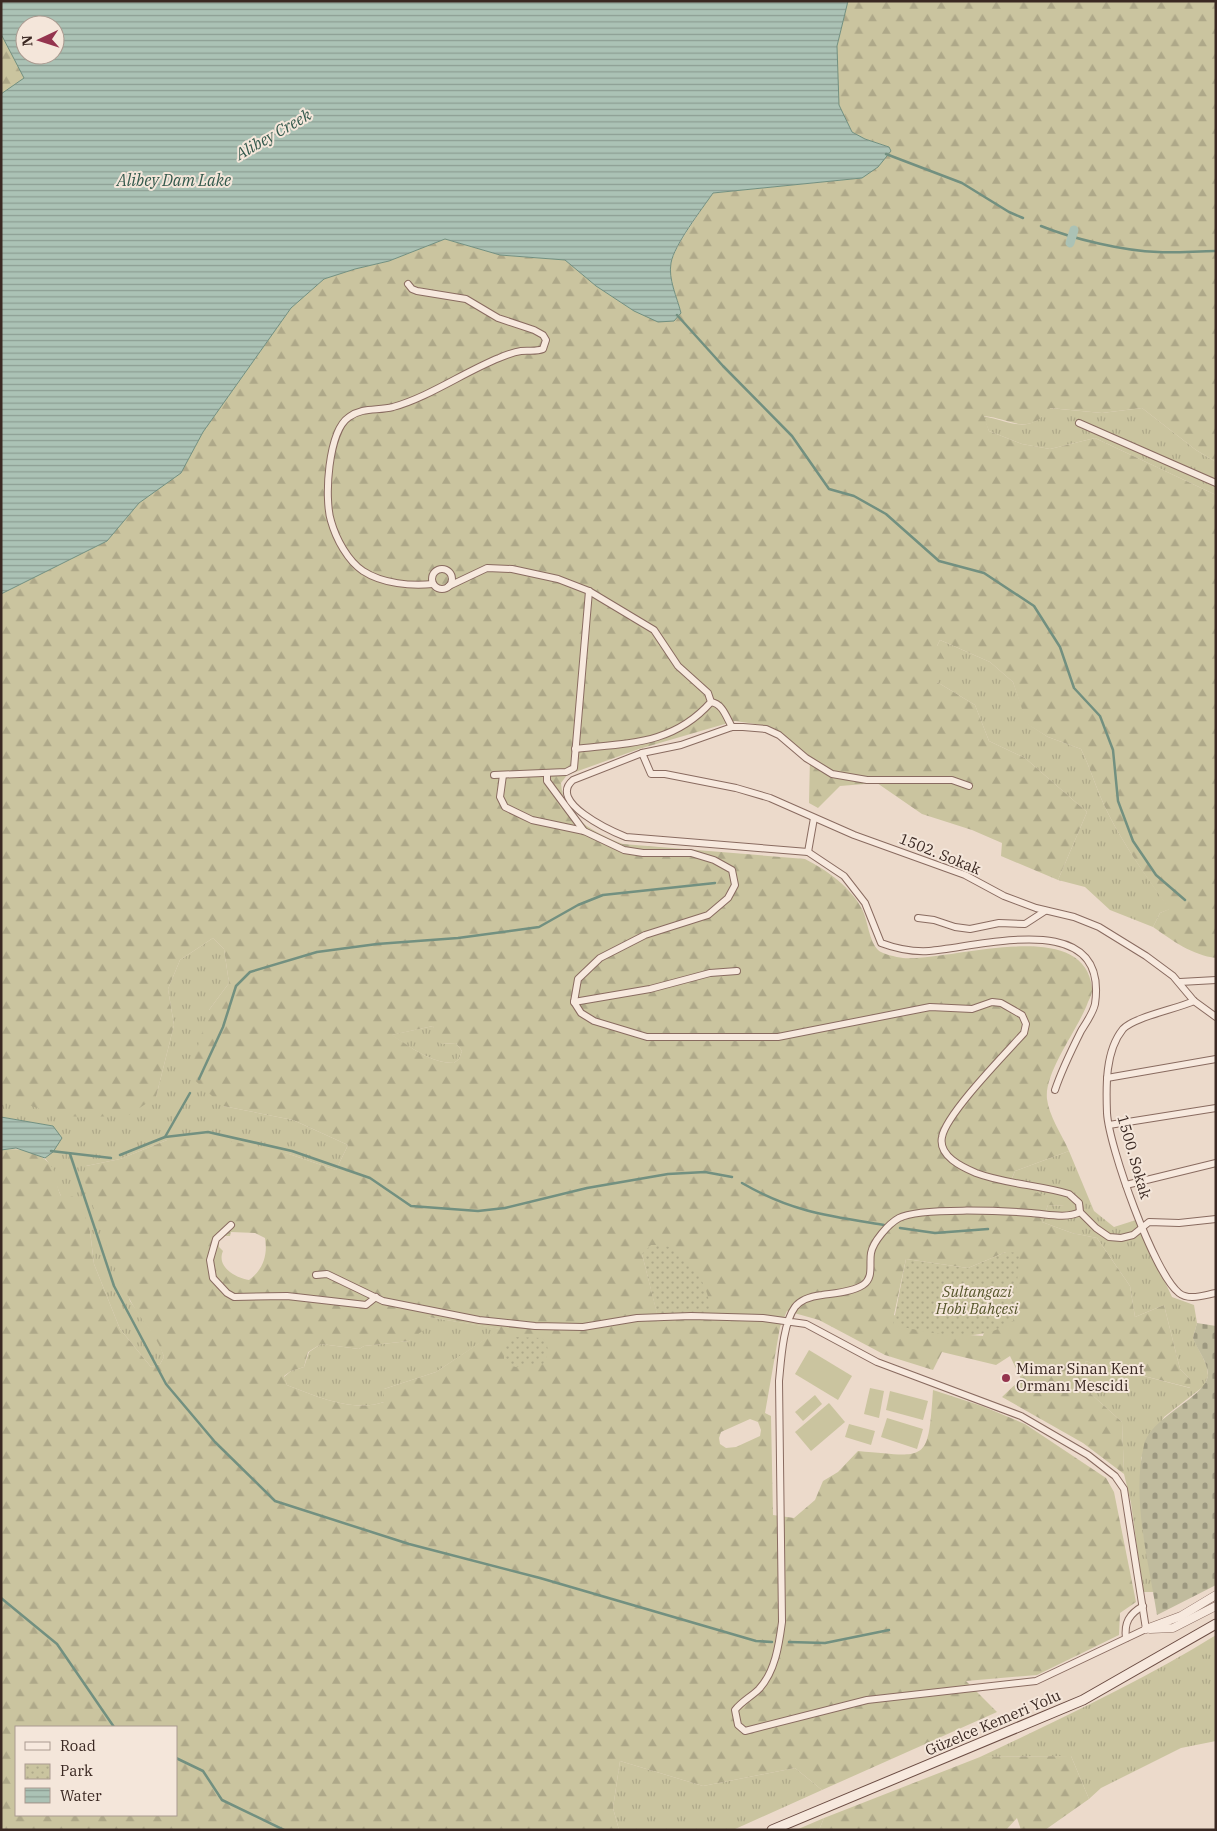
<svg xmlns="http://www.w3.org/2000/svg" width="1217" height="1831" font-family="'IBM Plex Serif',serif">
<style>
.grass{fill:url(#grass-tufts)}
.forest{fill:url(#forest-firs);fill-rule:evenodd}
.cemetery{fill:url(#cemetery-stones)}
.park{fill:url(#park-dots)}
.pitch{fill:#cac49f}
.water{fill:url(#water-rules);stroke:#729080;fill-rule:evenodd}
.lines{fill:none;stroke-linecap:round;stroke-linejoin:round}
.stream{stroke:#729080;stroke-width:2.5}
.canal{stroke:#abc2b5;stroke-width:9}
.minor-casing{stroke:#896b60;stroke-width:8}
.tertiary-casing{stroke:#896b60;stroke-width:9}
.secondary-casing{stroke:#6b4c43;stroke-width:11}
.minor{stroke:#f7e9de;stroke-width:6}
.tertiary{stroke:#f7e9de;stroke-width:8}
.secondary{stroke:#f7e9de;stroke-width:9}
.poi-dot{fill:#94344e;stroke:#f4e6da;stroke-width:2}
.labels{text-anchor:middle;stroke-width:4;stroke-linejoin:round;paint-order:stroke}
.street-label{font-size:15px;fill:#3a2822;stroke:#f4e6da}
.park-label{font-size:15px;font-style:italic;fill:#55552a;stroke:#f4e6da}
.poi-label{font-size:15px;fill:#3a2822;stroke:#f4e6da;text-anchor:start}
.water-label{font-size:16px;font-style:italic;fill:#33594c;stroke:#f4e6da}
</style>
<defs>
<pattern id="grass-tufts" width="24" height="20" patternUnits="userSpaceOnUse" patternTransform="scale(1.25)"><rect width="24" height="20" fill="#cac49f"/><path d="M3 7l-1-3M5 7V3M7 7l1-3M15 17l-1-3M17 17v-4M19 17l1-3" fill="none" stroke="#aea889"/></pattern>
<pattern id="forest-firs" width="22" height="20" patternUnits="userSpaceOnUse" patternTransform="scale(1.25)"><rect width="22" height="20" fill="#cac49f"/><path d="M5 1l3.5 6h-7zM16 11l3.5 6h-7z" fill="#aea889"/></pattern>
<pattern id="cemetery-stones" width="16" height="16" patternUnits="userSpaceOnUse" patternTransform="scale(1.25)"><rect width="16" height="16" fill="#c0bb9d"/><path d="M2 7V4a2 2 0 0 1 4 0v3zM10 15v-3a2 2 0 0 1 4 0v3z" fill="#9d9880"/></pattern>
<pattern id="park-dots" width="8" height="8" patternUnits="userSpaceOnUse" patternTransform="scale(1.25)"><rect width="8" height="8" fill="#cac49f"/><path d="M2 2h.1M6 6h.1" fill="none" stroke="#aea889" stroke-width="1.8" stroke-linecap="round"/></pattern>
<pattern id="water-rules" width="6" height="5" patternUnits="userSpaceOnUse" patternTransform="scale(1.25)"><rect width="6" height="5" fill="#abc2b5"/><path d="M0 2.5h6" fill="none" stroke="#8c9e93"/></pattern>
</defs>
<rect width="100%" height="100%" fill="#ecdacb"/>
<g class="grass">
<path d="M1049 408 1102 413 1142 408 1196 450 1216 462V495L1095 438 1050 449 1022 444 989 431 983 416C1012 422 1030 435 1049 408Z"/>
<path d="M940 640 990 662 1013 682 1028 724 1048 737 1081 749C1089 765 1094 782 1101 798 1117 836 1146 876 1170 909L1160 913 1153 927 1110 910 1085 887 1058 880 1087 812 1025 758 989 741 975 705 937 682V646Z"/>
<path d="M213 938 224 949 229 983 209 1010 223 1106 293 1120 348 1145 336 1170 289 1154 167 1140 120 1159 86 1166 130 1301 159 1342 164 1357 160 1364 151 1367 120 1329 94 1264 90 1231 73 1196H61C54 1182 55 1170 45 1158L53 1152V1126L1 1117V1095L156 1097 174 1025 168 989 180 960Z"/>
<path d="M433 1026 442 1044 456 1043 462 1051 459 1059 454 1063C430 1063 411 1047 391 1035Z"/>
<path d="M1069 1151 1094 1211 1114 1227 1136 1220 1172 1297 1194 1305 1197 1323 1193 1338 1207 1366 1208 1376 1204 1386 1164 1417 1141 1458 1143 1531 1154 1592H1143L1131 1503 1124 1474 1122 1422 1091 1394 1085 1361 1190 1388V1379L1180 1369 1164 1305 1135 1317 1130 1286 1097 1238 1072 1233 1042 1222 1048 1205 1065 1206 1009 1186 1015 1171Z"/>
<path d="M428 1317 501 1329 436 1372 384 1389V1402C354 1413 315 1396 287 1385L284 1377 291 1371 304 1367 309 1352 321 1344 359 1349 364 1346 409 1341Z"/>
<path d="M1216 1635V1741L1181 1748 1101 1788 1089 1799 1071 1756 980 1757C1060 1719 1140 1682 1216 1635Z"/>
<path d="M620 1761 703 1786 795 1768 822 1790 733 1830H619L613 1808Z"/>
<path d="M824 1818 819 1830H796Z"/>
</g>
<g class="forest">
<path d="M848 1H1216V462L1196 450 1142 408 1102 413 1050 408C1028 437 1013 419 984 416L989 431 1022 444 1050 449 1095 438 1216 495V958C1192 955 1173 941 1153 927L1160 913 1169 909C1146 876 1117 836 1101 798 1094 782 1089 765 1081 749L1048 737 1027 724 1013 682 990 662 940 640 937 646 947 664 937 682 975 705 989 741 1025 758 1087 812 1058 880 1001 856 1002 843 972 830 922 814 877 783 840 786 818 808 809 803 810 757 769 726 735 721 639 749 567 775 561 783C563 818 595 833 623 844L805 859C827 870 852 888 863 911 868 922 869 941 878 950 882 954 896 957 903 958 949 962 1084 914 1092 988 1093 992 1090 998 1088 1002 1079 1028 1044 1072 1047 1099 1049 1116 1062 1135 1069 1151L1015 1171 1009 1185 1065 1201V1206L1048 1205 1042 1222 1072 1233 1097 1238 1130 1286 1135 1317 1164 1305 1180 1369 1190 1379 1191 1388 1085 1361 1091 1394 1122 1422 1124 1474 1083 1443 1002 1397 1021 1379 1010 1356 996 1365 942 1352 933 1370 885 1355 819 1320 787 1311 780 1327 765 1413 771 1416 773 1515 794 1518 815 1500 823 1481 838 1472 858 1451C928 1457 928 1464 933 1390L982 1406 1025 1424 1106 1478 1114 1492 1136 1602 1120 1613 1119 1635 1037 1675 966 1681 997 1712 822 1790 795 1768 703 1786 620 1761 613 1808 619 1830H1V1150C21 1147 47 1152 55 1173 57 1181 57 1188 61 1196H73L79 1201 90 1231 94 1264 120 1329 151 1367 160 1364 164 1357C157 1334 139 1319 129 1298 110 1259 97 1218 83 1176L86 1166 120 1159 167 1140 208 1136 289 1154 336 1170 348 1145 293 1120 223 1106 189 1075 209 1010 229 983 224 949 213 938 180 960 168 989 174 1025 156 1097 129 1115 93 1117 59 1116 1 1095V594L107 541 139 503 181 473 203 432 291 308 324 279 355 269 389 261 445 239 500 255 565 260 596 286 634 311 681 312C677 297 668 279 671 263 674 247 703 208 713 193L862 178 889 147 865 139 852 132 839 105 837 46ZM433 1026 436 1040 442 1044 456 1043 462 1051 459 1059 454 1063C430 1063 411 1047 392 1035ZM231 1232 255 1233 265 1238C268 1255 263 1270 249 1280 236 1278 216 1267 223 1251L219 1247V1241L225 1236H230ZM1006 1252 983 1336 930 1332 894 1315 906 1259 968 1268ZM642 1254 711 1313H657ZM428 1317 500 1329 436 1372 384 1389V1402C354 1413 315 1396 287 1385L284 1376 291 1371 304 1367 308 1352 321 1344 359 1349 364 1346 409 1341 425 1329ZM750 1419 758 1422 761 1430 760 1436 736 1447 726 1448 720 1444 719 1438 721 1432ZM16 1727H176V1815H16Z"/>
<path d="M1 34 25 78 1 94Z"/>
<path d="M1071 1756 1089 1799 1045 1830H1021L1017 1818 1006 1830H819L824 1818 980 1757Z"/>
</g>
<path class="cemetery" d="M1197 1323 1216 1326V1585L1157 1615C1149 1563 1131 1498 1144 1445 1152 1415 1209 1397 1208 1373 1207 1361 1197 1349 1193 1338Z"/>
<g class="park">
<path d="M651 1245C657 1245 666 1245 671 1248 694 1261 709 1287 711 1313L657 1314 642 1254Z"/>
<path d="M1006 1252 1020 1253 1013 1321C976 1346 933 1333 893 1325L906 1259 968 1268Z"/>
<path d="M516 1337 542 1338C550 1346 549 1354 543 1364L516 1367 504 1364V1349L507 1342Z"/>
</g>
<g class="pitch">
<path d="M809 1350 852 1376 838 1400 795 1374Z"/>
<path d="M870 1388 884 1391 879 1418 864 1414Z"/>
<path d="M890 1391 928 1401 923 1420 886 1410Z"/>
<path d="M815 1395 822 1404 803 1421 795 1412Z"/>
<path d="M829 1403 845 1422 811 1451 795 1432Z"/>
<path d="M887 1418 923 1429 917 1449 881 1437Z"/>
<path d="M849 1424 875 1431 871 1445 845 1437Z"/>
</g>
<g class="water">
<path d="M1 1H848L837 46 839 105 852 132 865 139 889 147 891 151 878 167 862 178 713 193C702 209 674 245 671 263 668 279 677 297 681 313L674 321 658 322 634 311 596 286 565 260 500 255 445 239 389 261 355 269 324 279 291 308 203 432 181 473 139 503 107 541 1 594V94L24 78 1 34ZM25 25H55V55H25Z"/>
<path d="M1 1117 53 1126 62 1138 53 1152 45 1158 16 1148 1 1150Z"/>
</g>
<g class="lines">
<g class="stream">
<path d="M886 154 962 183 1009 212 1023 218"/>
<path d="M1041 226C1073 239 1124 251 1158 252 1177 253 1197 251 1216 251"/>
<path d="M677 315 723 366 792 436 829 489 854 496 886 514 939 561 984 573 1034 606 1060 647 1074 688 1100 716 1113 750 1118 801 1133 841 1156 875 1185 900"/>
<path d="M199 1079 223 1027 236 986 250 972 317 952 377 944 458 938 539 927 578 905 603 895 715 883"/>
<path d="M165 1137 190 1093"/>
<path d="M51 1151 111 1158"/>
<path d="M70 1154 114 1286 166 1384 215 1442 275 1501 409 1544 540 1578 756 1641 772 1642"/>
<path d="M120 1155 165 1137 208 1132 292 1151 370 1178 411 1206 478 1211 505 1208 587 1188 668 1174 705 1172 732 1177"/>
<path d="M742 1183C792 1212 829 1216 884 1225"/>
<path d="M900 1228 935 1233 988 1229"/>
<path d="M1 1598 57 1644 114 1727"/>
<path d="M789 1642 825 1643 889 1630"/>
<path d="M176 1758 203 1771 222 1800 284 1830"/>
</g>
<path class="canal" d="M1070 243 1074 230"/>
<defs>
<g id="minor">
<path d="M408 284 412 289 417 291 466 299 498 318 534 330 543 335 546 340 543 349C536 352 528 350 521 351 514 352 506 355 499 358 464 372 429 397 393 407 377 411 363 407 349 417 328 431 324 499 331 521 336 539 348 561 363 571 383 584 411 586 433 584"/>
<path d="M1079 423 1216 483"/>
<circle cx="442" cy="579" r="10"/>
<path d="M449 586 487 568 512 569 558 579 589 591 654 630 678 666 708 693 711 702C673 745 628 743 575 749"/>
<path d="M711 702C723 704 726 717 732 727"/>
<path d="M642 753 651 774H665L736 788 770 798 854 835 965 875 1004 896 1036 908 1074 917 1099 927 1146 956 1173 976 1194 1001 1216 1017"/>
<path d="M547 774V781L584 831"/>
<path d="M494 775 566 772 574 768 589 591"/>
<path d="M503 775 500 797 505 807 532 820 584 831 624 850 643 853H691L714 860 732 870 735 885 728 898 708 915 645 935 600 958 578 979 574 1002 581 1013 594 1021 647 1037H778L930 1007 972 1009 992 1002 1001 1003 1022 1015 1026 1024 1024 1033C1006 1053 946 1114 942 1137 938 1156 962 1167 976 1173 1005 1184 1039 1185 1069 1194L1079 1203 1080 1212 1096 1228 1109 1237 1121 1238 1133 1235 1149 1222 1179 1223 1216 1219"/>
<path d="M969 786 952 780H867L832 774 806 758 779 735 766 729 743 727H732L681 745 642 753 573 780C547 802 611 831 626 837L808 852 844 876 865 903 881 943C897 949 912 952 929 951 981 947 1109 907 1095 1004 1093 1013 1086 1023 1081 1031 1071 1051 1062 1069 1055 1090"/>
<path d="M808 852 814 818"/>
<path d="M918 918 934 920 955 927 970 929 999 923 1025 924 1045 911"/>
<path d="M1180 982 1216 980"/>
<path d="M1194 1001C1177 1009 1134 1017 1123 1029 1105 1051 1106 1087 1107 1113 1109 1147 1154 1273 1179 1293 1189 1301 1204 1295 1216 1293"/>
<path d="M574 1002 650 989 710 973 737 971"/>
<path d="M1107 1078 1216 1059"/>
<path d="M1109 1125 1216 1108"/>
<path d="M1126 1185 1216 1163"/>
<path d="M231 1225 216 1239 210 1260 213 1278 227 1293 234 1297 287 1296 366 1305 376 1297"/>
<path d="M316 1275 327 1274 383 1301 479 1320 535 1326 583 1327 637 1318 691 1316 763 1318 806 1324 877 1362 1021 1416 1088 1455 1115 1476 1124 1489 1146 1629 1036 1681 867 1700 745 1731 738 1725 735 1710C742 1701 751 1697 759 1689 775 1672 779 1645 782 1622L779 1381C781 1361 783 1323 795 1307 801 1299 814 1296 822 1295 835 1293 852 1292 863 1285 874 1278 869 1264 871 1253 873 1242 888 1224 899 1218 919 1207 1005 1211 1031 1213 1047 1214 1066 1219 1080 1212"/>
<path d="M1126 1638C1124 1623 1129 1614 1143 1606"/>
</g>
<g id="tertiary">
<path d="M1146 1629 1181 1616 1216 1595"/>
<path d="M1150 1629 1173 1628 1216 1606"/>
</g>
<path id="secondary" d="M772 1830 1083 1700 1216 1624"/>
</defs>
<use href="#minor" class="minor-casing"/>
<use href="#tertiary" class="tertiary-casing"/>
<use href="#secondary" class="secondary-casing"/>
<use href="#minor" class="minor"/>
<use href="#tertiary" class="tertiary"/>
<use href="#secondary" class="secondary"/>
</g>
<circle class="poi-dot" cx="1006" cy="1378" r="5"/>
<g class="labels">
<g class="street-label">
<text transform="translate(940 854) rotate(22)" y="5">1502. Sokak</text>
<text transform="translate(1134 1157) rotate(74)" y="5">1500. Sokak</text>
<text transform="translate(993 1723) rotate(-23)" y="5">Güzelce Kemeri Yolu</text>
</g>
<g class="park-label">
<text x="977" y="1297">Sultangazi<tspan x="977" dy="17">Hobi Bahçesi</tspan></text>
</g>
<g class="poi-label">
<text x="1016" y="1374">Mimar Sinan Kent<tspan x="1016" dy="17">Ormanı Mescidi</tspan></text>
</g>
<g class="water-label">
<text transform="translate(273 134) rotate(-30)" y="6">Alibey Creek</text>
<text x="174" y="186">Alibey Dam Lake</text>
</g>
</g>
<rect width="1217" height="1831" fill="none" stroke="#3a2822" stroke-width="5"/>
<rect x="15" y="1726" width="162" height="90" fill="#f4e6da" stroke="#aa9a90"/>
<rect x="25" y="1742" width="25" height="8" fill="#f7e9de" stroke="#aa9a90"/>
<text x="60" y="1751" font-size="15" fill="#3a2822">Road</text>
<rect x="25" y="1764" width="25" height="15" fill="url(#park-dots)" stroke="#aa9a90"/>
<text x="60" y="1776" font-size="15" fill="#3a2822">Park</text>
<rect x="25" y="1788" width="25" height="15" fill="url(#water-rules)" stroke="#aa9a90"/>
<text x="60" y="1801" font-size="15" fill="#3a2822">Water</text>
<g transform="translate(40 40) rotate(266)"><circle r="24" fill="#f4e6da" stroke="#aa9a90"/>
<path d="M0-4L9 19L0 12L-9 19Z" fill="#94344e"/>
<text y="-8" font-size="14" font-weight="bold" text-anchor="middle" fill="#3a2822">N</text>
</g>
</svg>
